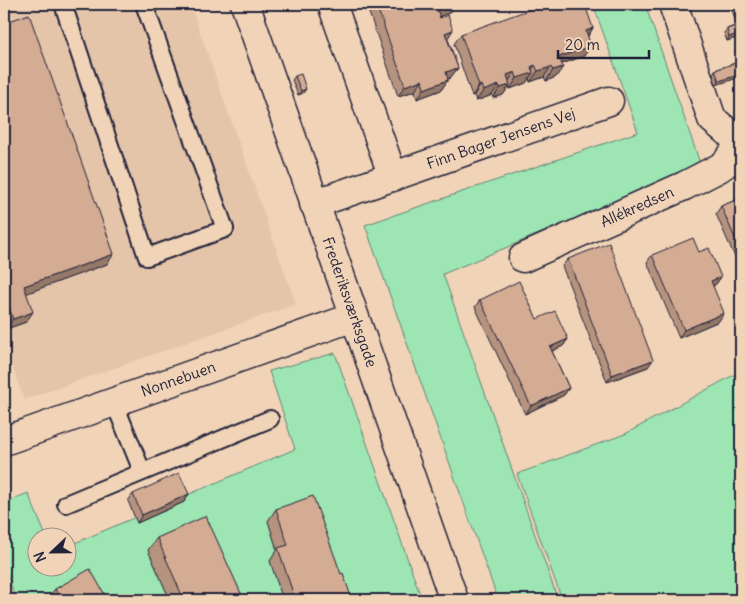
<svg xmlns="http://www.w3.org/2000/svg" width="745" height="604" font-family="Delius,sans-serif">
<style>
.built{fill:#e4c5aa}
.green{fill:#9de5b3;stroke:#608477}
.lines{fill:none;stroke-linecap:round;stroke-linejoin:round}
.service-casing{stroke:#22223b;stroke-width:20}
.minor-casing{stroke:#22223b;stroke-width:31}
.tertiary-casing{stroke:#22223b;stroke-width:31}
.service{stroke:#f1d4b7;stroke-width:16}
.minor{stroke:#f1d4b7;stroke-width:28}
.tertiary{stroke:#f1d4b7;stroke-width:28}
.wall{fill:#b6937e;stroke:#22223b}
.shaded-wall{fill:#947867;stroke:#22223b}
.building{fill:#d4ab93;stroke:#22223b}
.labels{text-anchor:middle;stroke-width:5;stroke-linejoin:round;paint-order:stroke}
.street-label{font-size:15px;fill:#22223b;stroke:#f1d4b7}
</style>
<rect width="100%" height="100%" fill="#f1d4b7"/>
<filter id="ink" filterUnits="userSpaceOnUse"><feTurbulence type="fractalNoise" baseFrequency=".02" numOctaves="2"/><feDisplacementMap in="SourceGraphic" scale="10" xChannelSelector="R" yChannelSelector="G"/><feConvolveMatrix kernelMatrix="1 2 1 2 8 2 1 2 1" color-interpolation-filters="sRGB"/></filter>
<g filter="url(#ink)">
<path class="built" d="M4 4H190L296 304 24 400 4 342Z"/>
<g class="green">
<path d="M593 4H645L701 166 443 274 558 600H498L365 225 638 132Z"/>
<path d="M335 353 422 600H16L4 566V503L28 493 46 536H38V566H68V546L295 449 269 371Z"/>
<path d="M741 371V600H562L517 474 625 434Z"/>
</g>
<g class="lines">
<defs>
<g id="service">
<path d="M63 4 147 257 225 229 144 4"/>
<path d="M114 402 142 471"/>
<path d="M66 504 270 419"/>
</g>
<g id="minor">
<path d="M332 4 393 177"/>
<path d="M673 4 712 119 741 143"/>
<path id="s1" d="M314 204 609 101"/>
<path id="s2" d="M523 258 684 186 719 168 726 163 741 143"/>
<path id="s3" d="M4 441 354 317"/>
</g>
<g id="tertiary">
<path id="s4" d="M245 4 454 600"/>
</g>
</defs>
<use href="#service" class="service-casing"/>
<use href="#minor" class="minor-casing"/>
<use href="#tertiary" class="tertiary-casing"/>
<use href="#service" class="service"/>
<use href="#minor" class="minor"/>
<use href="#tertiary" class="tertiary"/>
</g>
<g class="wall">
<path d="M366 4H455L449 13 440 16 458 68 450 78 448 79V80L441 90 417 99 415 91 398 96Z"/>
<path d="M730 4H741V37V35L739 37 727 41 724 33 727 29 737 25Z"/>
<path d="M577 8 593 28 588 36 584 56 562 64 556 77 546 81 544 77 530 82 529 78 526 83 510 89 509 86 503 95 493 98 492 95 476 101 474 95 472 96 454 44 461 34Z"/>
<path d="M4 23 107 264 26 293V322L6 329 4 323Z"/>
<path d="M741 61 716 85 713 74 715 70Z"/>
<path d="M295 76 303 93 298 95 292 80Z"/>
<path d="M741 198V271L716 214 721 206Z"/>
<path d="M699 252 721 277 716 284 713 286 719 321 679 338 647 262 652 255Z"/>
<path d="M568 259 648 367 607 382 562 266Z"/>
<path d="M480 300 537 319 568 339 563 346 552 351 569 388 564 395 525 414 475 307Z"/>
<path d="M133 494H189L184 502 137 523 128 501Z"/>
<path d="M276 509 341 574 352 600H283L270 561 277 550 268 521Z"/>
<path d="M157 538 244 600H170L148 550Z"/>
<path d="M55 589 108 600H47Z"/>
</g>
<g class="shaded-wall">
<path d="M454 4H455L449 13 430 20 437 9Z"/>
<path d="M718 4H727L715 8Z"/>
<path d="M593 28 586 38V31Z"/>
<path d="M453 30 446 41 445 33Z"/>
<path d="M741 33 739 37 727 41 729 37Z"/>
<path d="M591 46 584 56 552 67 559 57Z"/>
<path d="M535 65 529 74 533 73 526 83 510 89 517 78 531 67Z"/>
<path d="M551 67 544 77 530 82 538 71Z"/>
<path d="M563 67 556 77 546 81 553 70Z"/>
<path d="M458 68 450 78 438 82 446 72Z"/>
<path d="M515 72 508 82 507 75Z"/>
<path d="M741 74V77L716 85 719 81Z"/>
<path d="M422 80 415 91 398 96 405 86Z"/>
<path d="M448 80 441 90 417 99 424 89Z"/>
<path d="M481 85 474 95 472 96 479 86Z"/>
<path d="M499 85 492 95 476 101 483 91Z"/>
<path d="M510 85 503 95 493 98 500 88Z"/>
<path d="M306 89 303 93 298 95 301 91Z"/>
<path d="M114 254 107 264 17 297 24 286Z"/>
<path d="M721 277 716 284 706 289 711 281Z"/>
<path d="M33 312 26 322 6 329 13 319Z"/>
<path d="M724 313 719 321 679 338 684 330Z"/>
<path d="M568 339 563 346 545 354 550 347Z"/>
<path d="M653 360 648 367 607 382 612 375Z"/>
<path d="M569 388 564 395 525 414 531 406Z"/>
<path d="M189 494 184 502 137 523 142 515Z"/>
</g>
<g class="building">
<path d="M376 4H454L437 9 440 18 448 15 453 30 445 33 458 68 446 72 448 80 424 89 422 80 405 86Z"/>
<path d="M545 4H576L577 8 585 5 593 28 586 31 591 46 559 57 563 67 553 70 551 67 538 71 535 65 531 67 533 73 517 78 515 72 507 75 510 85 500 88 499 85 483 91 481 85 479 86 461 34Z"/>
<path d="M29 14 114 254 24 286 33 312 13 319 4 293V23Z"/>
<path d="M739 25 741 33 729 37 727 29Z"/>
<path d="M741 61V74L719 81 715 70Z"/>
<path d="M301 74 306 89 301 91 295 76Z"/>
<path d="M741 198V252L721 206Z"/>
<path d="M693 238 699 252 709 248 721 277 711 281 724 313 684 330 652 255Z"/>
<path d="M609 243 653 360 612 375 568 259Z"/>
<path d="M519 281 537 319 555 311 568 339 550 347 569 388 531 406 480 300Z"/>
<path d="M179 473 189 494 142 515 133 494Z"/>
<path d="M313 496 341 574 343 573 352 600H291L295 599 278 548 288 545 276 509Z"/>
<path d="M206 516 244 600H184L157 538Z"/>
<path d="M90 569 108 600H62L55 589Z"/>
</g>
</g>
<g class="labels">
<g class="street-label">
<text dy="5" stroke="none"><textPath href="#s1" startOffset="198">Finn Bager Jensens Vej</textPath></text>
<text dy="5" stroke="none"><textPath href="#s2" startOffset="125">Allékredsen</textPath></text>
<text dy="5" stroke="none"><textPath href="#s4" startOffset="316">Frederiksværksgade</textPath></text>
<text dy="5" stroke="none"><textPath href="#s3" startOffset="185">Nonnebuen</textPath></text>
</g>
</g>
<rect width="745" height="604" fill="none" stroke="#f1d4b7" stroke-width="20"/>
<rect x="10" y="10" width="725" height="584" fill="none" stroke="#22223b" stroke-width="2" filter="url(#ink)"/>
<g transform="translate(52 552) rotate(248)"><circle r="24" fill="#f1d4b7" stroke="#9e8d85"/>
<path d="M0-4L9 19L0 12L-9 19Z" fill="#22223b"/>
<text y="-8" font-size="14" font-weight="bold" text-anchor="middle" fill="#22223b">N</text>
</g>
<path d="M558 50v8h91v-8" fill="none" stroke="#22223b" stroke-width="2.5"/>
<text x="565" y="50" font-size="15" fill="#22223b" stroke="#f1d4b7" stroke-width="4" paint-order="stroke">20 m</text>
</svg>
